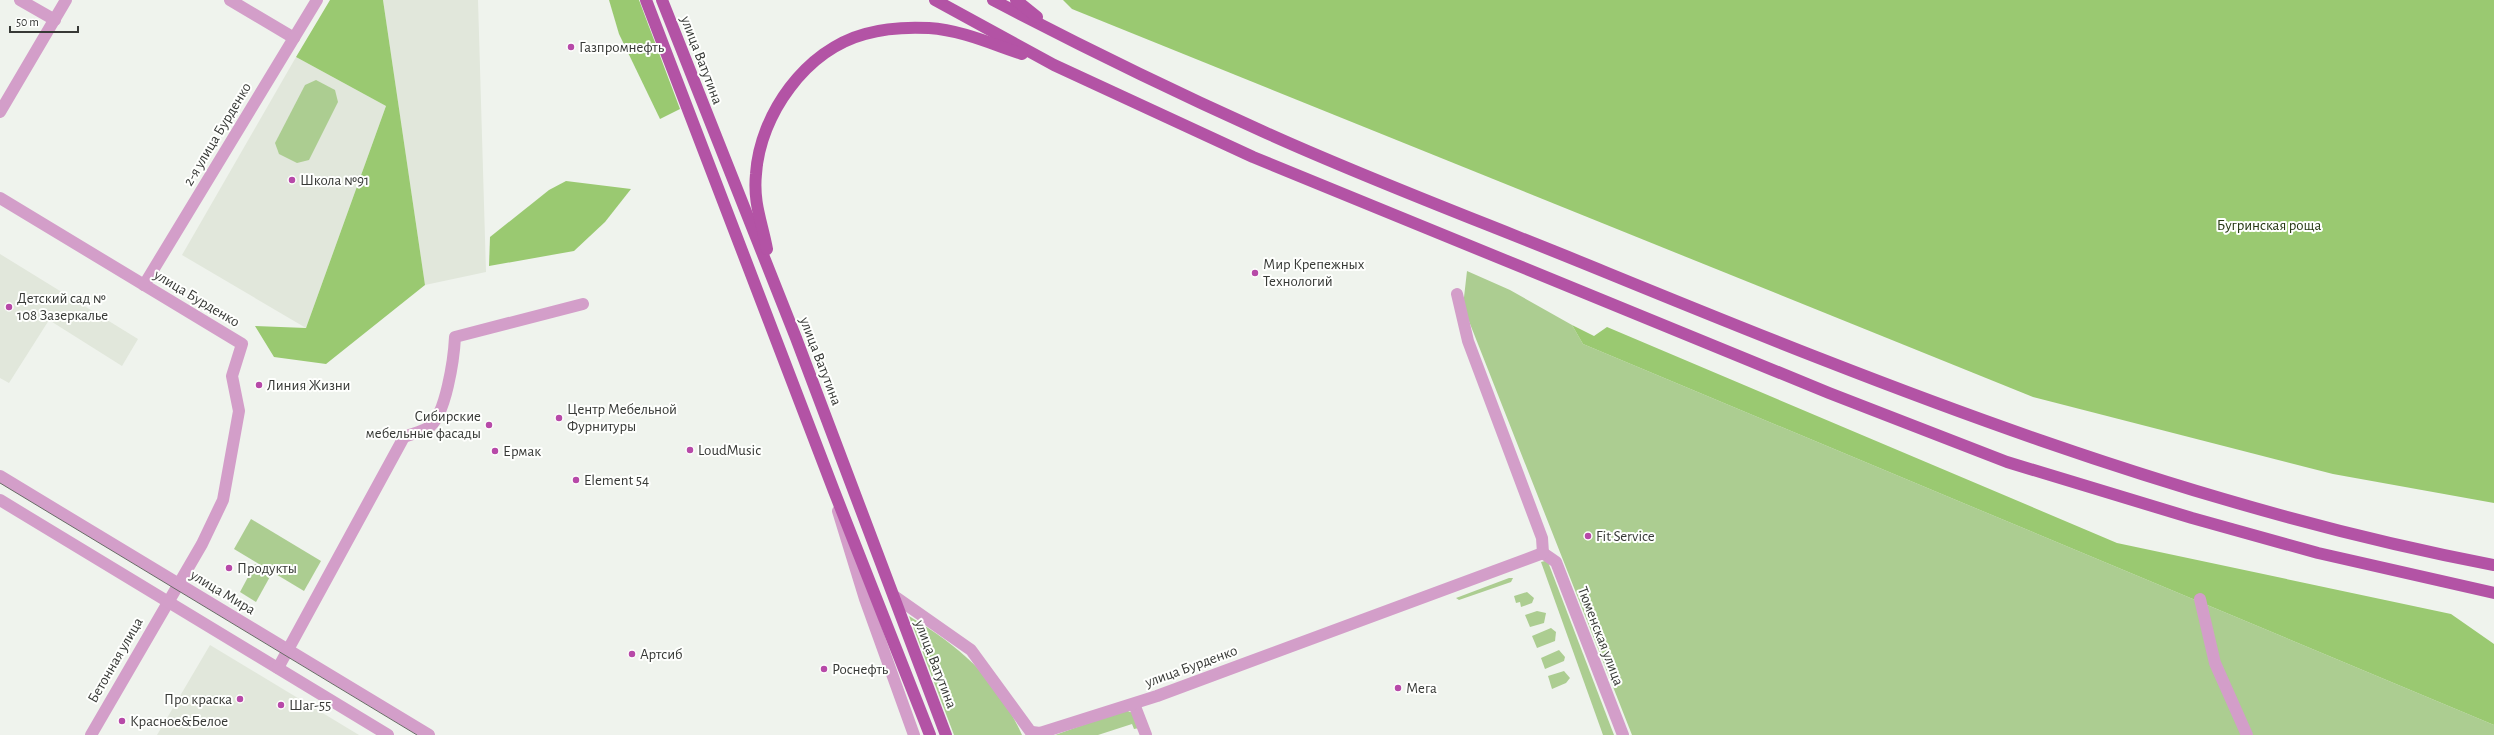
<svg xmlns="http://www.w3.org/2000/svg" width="2494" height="735" font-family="'Alegreya Sans',sans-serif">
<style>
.built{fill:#e1e7db}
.green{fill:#accd91}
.forest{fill:#9ac971}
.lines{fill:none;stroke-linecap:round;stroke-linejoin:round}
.minor{stroke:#d39ec9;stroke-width:12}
.major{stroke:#b353a5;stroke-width:12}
.tram{stroke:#686a66;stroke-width:1}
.poi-dot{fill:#b749a8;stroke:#fefffd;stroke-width:1.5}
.labels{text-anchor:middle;stroke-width:4;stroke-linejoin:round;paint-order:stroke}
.poi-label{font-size:15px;fill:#373936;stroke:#fefffd;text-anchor:start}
.street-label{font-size:15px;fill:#373936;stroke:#fefffd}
.park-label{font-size:15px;fill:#253713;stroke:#fefffd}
</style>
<rect width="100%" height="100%" fill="#eff3ed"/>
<g class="built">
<path d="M383 0H478L486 272 425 285Z"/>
<path d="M296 57 386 106 306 328 182 255Z"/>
<path d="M0 254 138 339 122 366 49 320 9 383 0 378Z"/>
<path d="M210 645 359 735H157Z"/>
</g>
<g class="green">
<path d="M316 80 335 90 338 102 309 160 297 163 279 154 275 143 305 85Z"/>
<path d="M1467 271 1510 290 1572 325 1583 344 2494 725V735H1632L1463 306Z"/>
<path d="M251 519 321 561 304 591 234 549Z"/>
<path d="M1545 561 1548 562 1614 735H1603L1541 562Z"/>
<path d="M255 564 272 573 256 602 240 592Z"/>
<path d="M1509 578H1513L1511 582 1459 600 1456 598Z"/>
<path d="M1527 592 1534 598 1532 603 1521 607 1520 602 1516 603 1514 596Z"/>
<path d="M1537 611 1546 613 1544 623 1530 627 1525 615Z"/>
<path d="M909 616C962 648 996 678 1022 735H954Z"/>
<path d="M1551 628 1556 632 1555 641 1537 648 1532 636Z"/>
<path d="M1559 650 1565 657 1564 661 1545 669 1541 658Z"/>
<path d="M1564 671 1570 678 1566 683 1552 689 1548 676Z"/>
<path d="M1125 710 1133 713 1139 728 1134 729 1132 724 1098 735H1055Z"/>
</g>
<g class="forest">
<path d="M330 0H383L425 285 326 364 274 357 255 326 306 328 386 106 296 57Z"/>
<path d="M609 0H639L680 109 660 119 619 34Z"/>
<path d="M1063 0H2494V503L2333 474 2033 397 1072 9Z"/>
<path d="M566 181 631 189 605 222 574 251 489 266 490 237 549 190Z"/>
<path d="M1572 325 1594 336 1607 327 2117 543 2451 614 2494 644V725L1583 344Z"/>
</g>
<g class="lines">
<g class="minor">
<path d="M20 0 55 20"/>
<path d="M230 0 294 38"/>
<path d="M0 112 66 0"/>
<path d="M0 198 242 344 232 376 239 411 223 500 202 544 91 735"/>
<path d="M144 285 317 0"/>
<path d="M1457 294 1468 341 1542 538 1543 553"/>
<path d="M0 476 429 735"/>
<path d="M0 500 388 735"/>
<path d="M838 511 865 599 914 735"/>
<path d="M1543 553 1556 562 1623 735"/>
<path d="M894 596 971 650 1033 735"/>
<path d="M2200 599 2215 663 2247 735"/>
<path d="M278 668 404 437C411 434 421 432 428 428 446 417 454 357 455 337L583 304"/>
<path d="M1134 704 1146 735"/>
<path d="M1032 732 1040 733 1157 696 1543 553"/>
</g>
<g class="major">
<path d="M646 0 834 491 930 735"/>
<path d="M662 0 796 338 946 735"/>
<path d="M935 0 1054 65 1253 157 1829 393 2007 462 2192 518 2318 553 2494 593"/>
<path d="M993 0C1081 46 1171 90 1262 131 1374 182 1491 225 1605 272 1893 390 2187 507 2494 565"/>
<path d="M1016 0 1037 17"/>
<path d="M767 249C762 222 753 203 756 174 760 114 806 50 865 34 885 28 908 27 929 28 961 30 992 44 1022 54"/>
</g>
<path class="tram" d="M0 483 417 735"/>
</g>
<g class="poi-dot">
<circle cx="571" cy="47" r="4"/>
<circle cx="292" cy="180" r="4"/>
<circle cx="1255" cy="273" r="4"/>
<circle cx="9" cy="307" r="4"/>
<circle cx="259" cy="385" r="4"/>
<circle cx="559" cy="418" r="4"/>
<circle cx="489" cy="425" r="4"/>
<circle cx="690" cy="450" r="4"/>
<circle cx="495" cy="451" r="4"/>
<circle cx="576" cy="480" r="4"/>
<circle cx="1588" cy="536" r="4"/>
<circle cx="229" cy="568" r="4"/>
<circle cx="632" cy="654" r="4"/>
<circle cx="824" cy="669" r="4"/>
<circle cx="1398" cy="688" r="4"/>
<circle cx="240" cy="699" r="4"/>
<circle cx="281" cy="705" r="4"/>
<circle cx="122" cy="721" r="4"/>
</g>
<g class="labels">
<g class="poi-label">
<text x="579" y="52">Газпромнефть</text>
<text x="300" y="185">Школа №91</text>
<text x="1263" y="269">Мир Крепежных<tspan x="1263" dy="17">Технологий</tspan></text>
<text x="17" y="303">Детский сад №<tspan x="17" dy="17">108 Зазеркалье</tspan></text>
<text x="267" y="390">Линия Жизни</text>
<text x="567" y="414">Центр Мебельной<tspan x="567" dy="17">Фурнитуры</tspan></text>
<text x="481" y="421" text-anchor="end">Сибирские<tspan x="481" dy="17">мебельные фасады</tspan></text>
<text x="698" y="455">LoudMusic</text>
<text x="503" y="456">Ермак</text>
<text x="584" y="485">Element 54</text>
<text x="1596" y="541">Fit Service</text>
<text x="237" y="573">Продукты</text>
<text x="640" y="659">Артсиб</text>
<text x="832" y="674">Роснефть</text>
<text x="1406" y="693">Мега</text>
<text x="232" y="704" text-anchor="end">Про краска</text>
<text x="289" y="710">Шаг-55</text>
<text x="130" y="726">Красное&amp;Белое</text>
</g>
<g class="street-label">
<text transform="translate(702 60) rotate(69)" y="5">улица Ватутина</text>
<text transform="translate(217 134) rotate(-59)" y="5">2-я улица Бурденко</text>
<text transform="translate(197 298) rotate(31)" y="5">улица Бурденко</text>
<text transform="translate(821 361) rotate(69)" y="5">улица Ватутина</text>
<text transform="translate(223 592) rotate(31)" y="5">улица Мира</text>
<text transform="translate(1601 636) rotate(69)" y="5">Тюменская улица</text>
<text transform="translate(115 660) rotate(-60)" y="5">Бетонная улица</text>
<text transform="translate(936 664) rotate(69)" y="5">улица Ватутина</text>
<text transform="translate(1191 666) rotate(-20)" y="5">улица Бурденко</text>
</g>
<g class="park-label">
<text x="2269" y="230">Бугринская роща</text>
</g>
</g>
<path d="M10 26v6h68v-6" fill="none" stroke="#373936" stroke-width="2"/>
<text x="16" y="26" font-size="12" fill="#373936" stroke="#fefffd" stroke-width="3" paint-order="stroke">50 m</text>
</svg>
